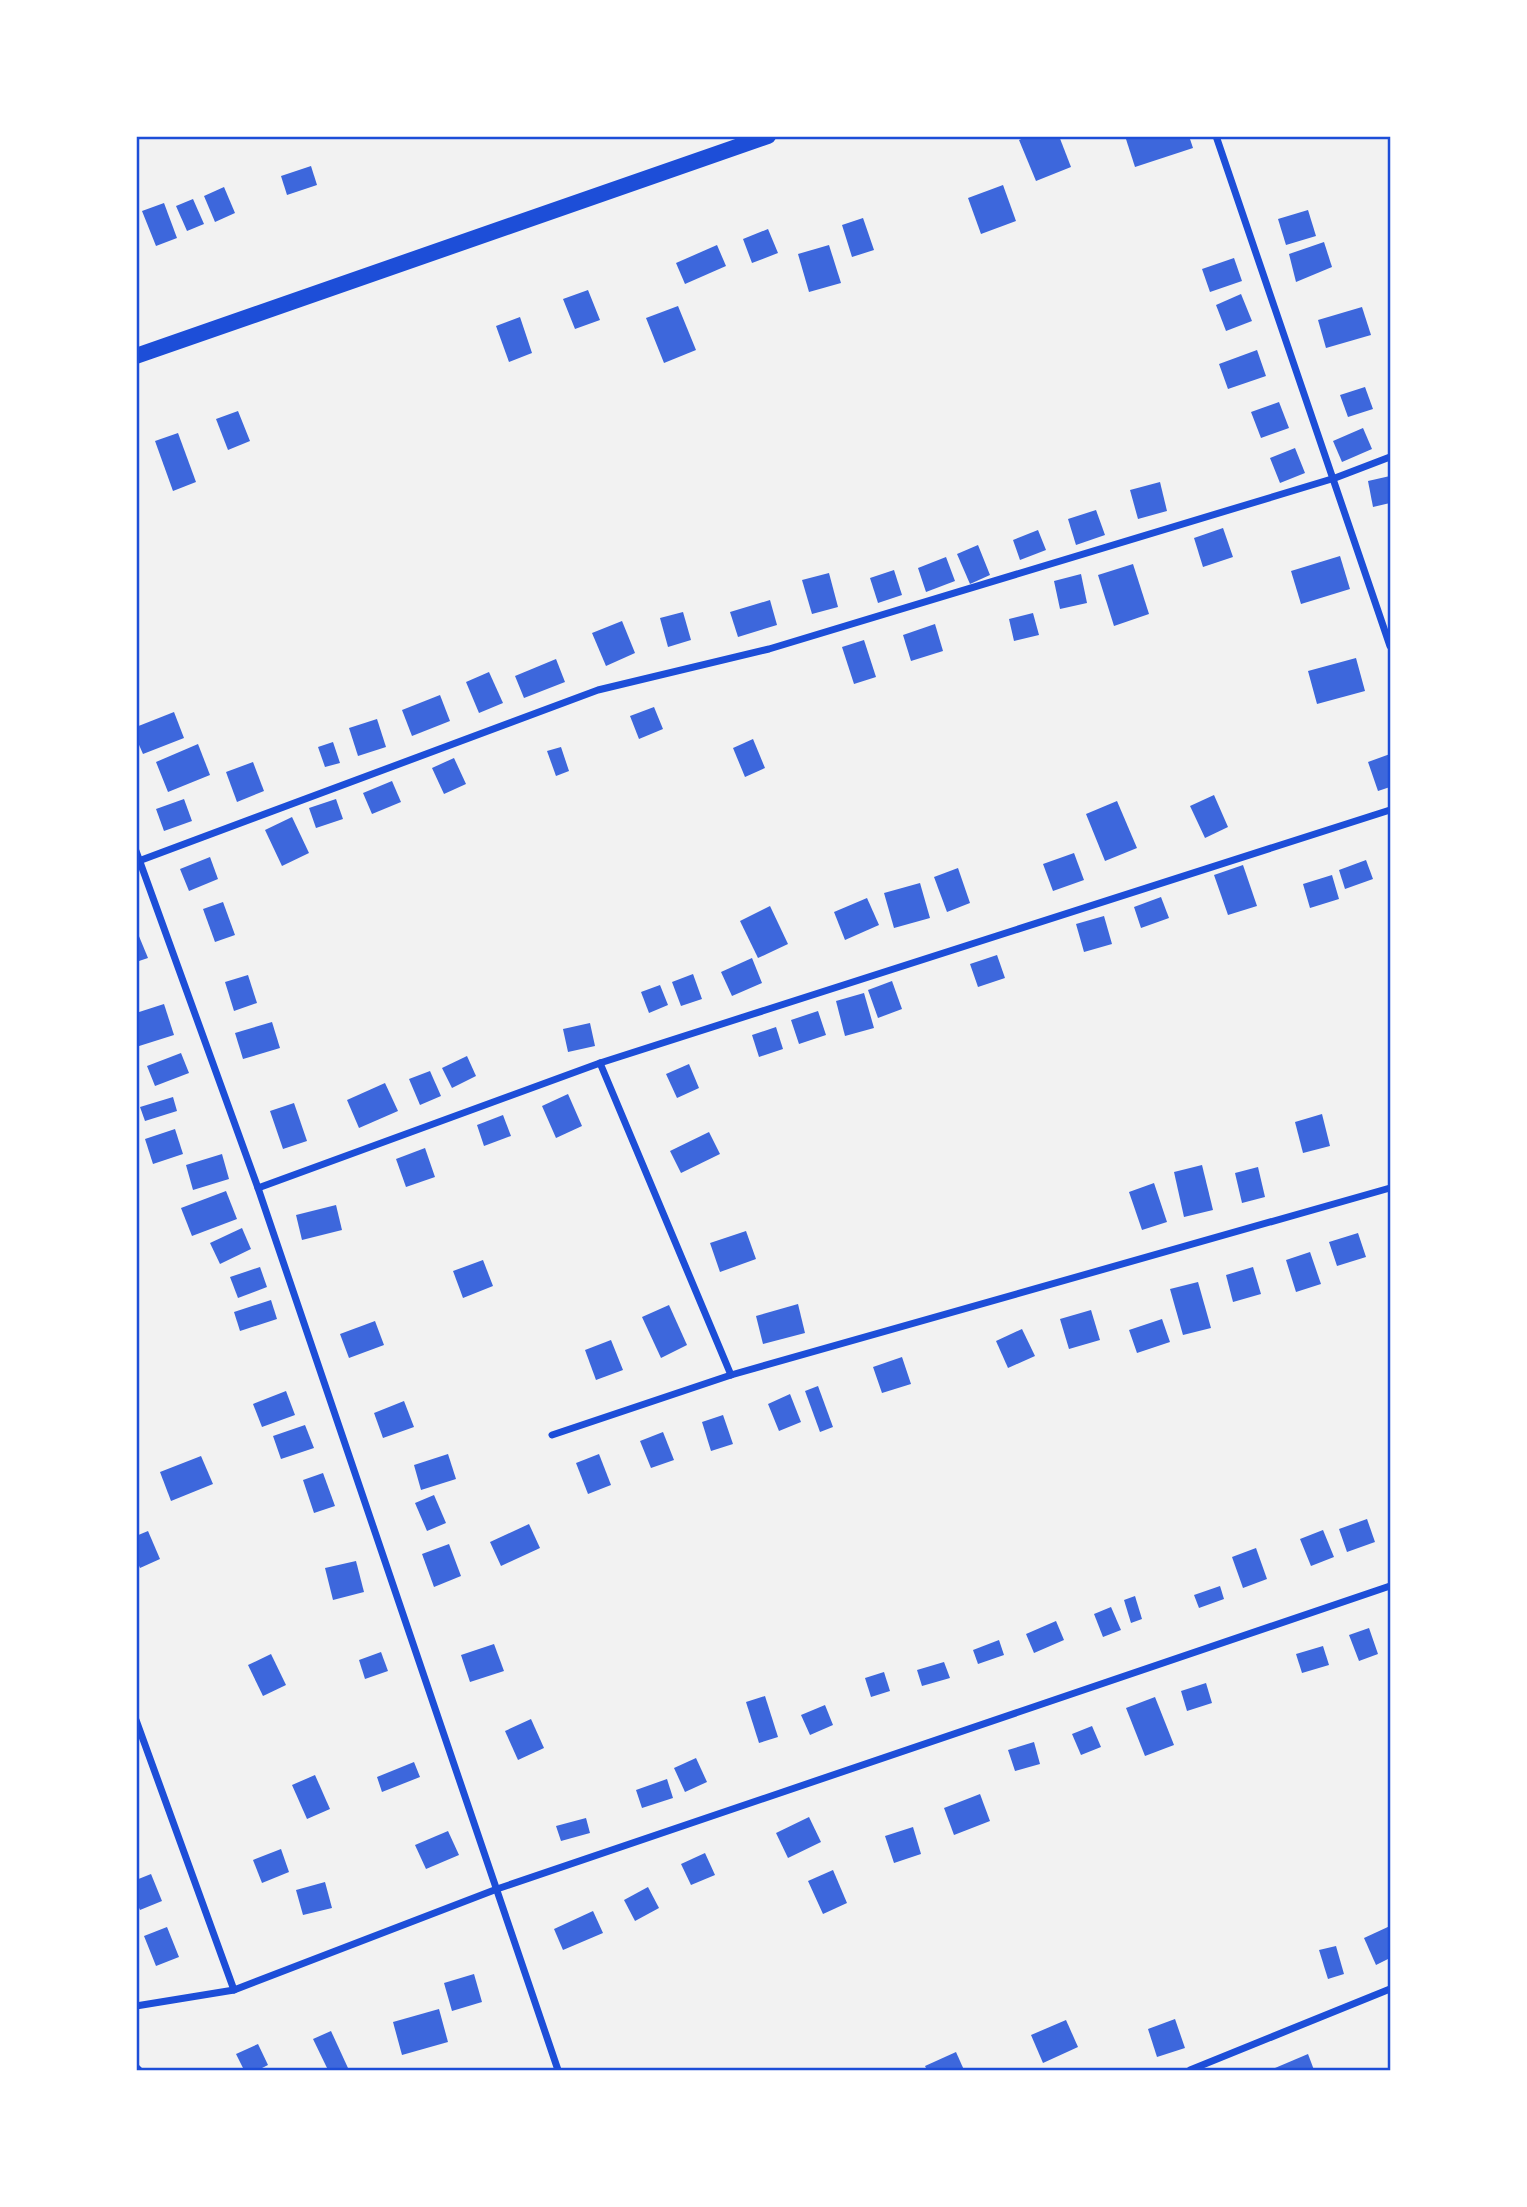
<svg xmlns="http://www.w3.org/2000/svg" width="1527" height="2207" font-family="'Fira Sans',sans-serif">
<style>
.building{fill:#3d67dc}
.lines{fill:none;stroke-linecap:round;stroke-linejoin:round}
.minor{stroke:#1d4ed8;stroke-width:7}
.primary{stroke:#1d4ed8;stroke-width:16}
.neatline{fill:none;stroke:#1d4ed8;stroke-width:2.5}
</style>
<rect width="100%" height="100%" fill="#f2f2f2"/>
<g class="building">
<path d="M1028 136H1059L1071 167 1036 181 1019 140Z"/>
<path d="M1125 136H1189L1193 148 1135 167Z"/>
<path d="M311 166 317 185 287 195 281 176Z"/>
<path d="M1003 185 1016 221 981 234 968 198Z"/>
<path d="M224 187 235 213 215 222 204 196Z"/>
<path d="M193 199 204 224 187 231 176 206Z"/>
<path d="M164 203 177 238 156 246 142 211Z"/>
<path d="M1308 210 1316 236 1286 245 1278 219Z"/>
<path d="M863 218 874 250 852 257 842 225Z"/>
<path d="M768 229 778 253 752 263 743 239Z"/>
<path d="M1324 242 1332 267 1296 282 1289 254Z"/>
<path d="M717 245 726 266 685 284 676 263Z"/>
<path d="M829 245 841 283 809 292 798 254Z"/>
<path d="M1234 258 1242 281 1210 292 1202 269Z"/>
<path d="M588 290 600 320 575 329 563 299Z"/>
<path d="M1241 294 1252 321 1226 331 1216 305Z"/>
<path d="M678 306 696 350 664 363 646 318Z"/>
<path d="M1362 307 1371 335 1326 348 1318 320Z"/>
<path d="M520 317 532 353 509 362 496 326Z"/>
<path d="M1257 350 1266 376 1228 389 1219 364Z"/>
<path d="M1365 387 1373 409 1348 417 1340 395Z"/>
<path d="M1279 402 1289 428 1261 438 1251 412Z"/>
<path d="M238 411 250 441 228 450 216 419Z"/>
<path d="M1363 428 1372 449 1342 462 1333 441Z"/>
<path d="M178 433 196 482 173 491 155 441Z"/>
<path d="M1295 448 1305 473 1280 483 1270 458Z"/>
<path d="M1390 476V503L1373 507 1368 481Z"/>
<path d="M1160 482 1167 511 1138 519 1130 490Z"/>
<path d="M1096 510 1105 535 1076 545 1068 519Z"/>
<path d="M1223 528 1233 557 1203 567 1194 538Z"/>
<path d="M1038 530 1046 550 1020 560 1013 540Z"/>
<path d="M978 545 990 575 970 584 957 554Z"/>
<path d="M1340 556 1350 589 1301 604 1291 571Z"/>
<path d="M946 557 955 581 926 592 918 568Z"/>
<path d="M1133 564 1149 614 1114 626 1098 575Z"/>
<path d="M894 570 902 595 878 603 870 578Z"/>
<path d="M829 573 838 607 812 614 802 580Z"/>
<path d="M1081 574 1087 603 1060 609 1054 581Z"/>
<path d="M770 600 777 625 738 637 730 612Z"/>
<path d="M683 612 691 640 668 647 660 618Z"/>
<path d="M1033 613 1039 635 1014 641 1009 619Z"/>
<path d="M622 621 635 653 606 666 592 633Z"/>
<path d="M935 624 943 651 911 661 903 635Z"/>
<path d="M864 640 876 677 854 684 842 647Z"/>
<path d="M1356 658 1365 691 1317 704 1308 671Z"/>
<path d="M556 659 565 682 524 698 515 676Z"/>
<path d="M489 672 503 703 479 713 466 682Z"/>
<path d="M440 695 450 721 412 736 402 710Z"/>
<path d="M654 707 663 729 639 739 630 716Z"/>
<path d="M174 712 184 738 143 754 136 738V727Z"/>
<path d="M377 719 386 747 358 756 349 728Z"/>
<path d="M753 739 765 768 745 777 733 748Z"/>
<path d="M333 742 340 763 325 767 318 747Z"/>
<path d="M198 744 210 775 168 792 156 762Z"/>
<path d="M561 747 569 771 556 776 547 751Z"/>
<path d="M1390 754V787L1378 791 1368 762Z"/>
<path d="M454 758 466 784 444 794 432 768Z"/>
<path d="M253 762 264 791 237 802 226 772Z"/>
<path d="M392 781 401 802 372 814 363 793Z"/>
<path d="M1214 795 1228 827 1205 838 1190 806Z"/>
<path d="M184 799 192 821 164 831 156 809Z"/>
<path d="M336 799 343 819 316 828 309 808Z"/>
<path d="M1117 801 1137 848 1105 861 1086 814Z"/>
<path d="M292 817 309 853 282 866 265 830Z"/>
<path d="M1074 853 1084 880 1053 891 1043 864Z"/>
<path d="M210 857 218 879 189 891 180 869Z"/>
<path d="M1366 860 1373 879 1345 889 1339 870Z"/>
<path d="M1243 865 1257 906 1228 915 1214 875Z"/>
<path d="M958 868 970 903 947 912 934 877Z"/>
<path d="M1332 875 1339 899 1310 908 1303 884Z"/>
<path d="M920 883 930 918 894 928 884 893Z"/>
<path d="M1161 897 1169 918 1141 928 1134 907Z"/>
<path d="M867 898 879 925 845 940 834 912Z"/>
<path d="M223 902 235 935 215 942 203 909Z"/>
<path d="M770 906 788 944 758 958 740 921Z"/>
<path d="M1104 916 1112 944 1084 952 1076 924Z"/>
<path d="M136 929 148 958 136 962Z"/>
<path d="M997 955 1005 978 978 987 970 964Z"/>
<path d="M752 958 762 983 732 996 721 972Z"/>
<path d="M693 974 702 999 681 1006 672 982Z"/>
<path d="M248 975 257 1003 234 1011 225 982Z"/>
<path d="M892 981 902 1009 878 1018 868 990Z"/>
<path d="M660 985 668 1005 649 1013 641 992Z"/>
<path d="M864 993 874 1028 845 1036 836 1001Z"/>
<path d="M164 1004 174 1035 136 1047V1013Z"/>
<path d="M818 1011 826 1035 799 1044 791 1020Z"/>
<path d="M272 1022 280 1048 243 1059 235 1033Z"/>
<path d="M590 1023 595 1046 568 1052 563 1029Z"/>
<path d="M776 1027 783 1049 759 1057 752 1035Z"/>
<path d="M181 1053 189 1073 155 1086 147 1066Z"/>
<path d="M467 1056 476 1076 452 1088 442 1068Z"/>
<path d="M689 1064 699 1088 677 1098 666 1074Z"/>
<path d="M430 1071 441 1096 420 1105 409 1079Z"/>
<path d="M385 1083 398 1111 359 1128 347 1100Z"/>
<path d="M568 1094 582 1126 556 1138 542 1106Z"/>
<path d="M173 1097 177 1111 145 1121 140 1107Z"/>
<path d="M294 1103 307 1141 283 1149 270 1111Z"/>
<path d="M1322 1114 1330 1146 1303 1153 1295 1122Z"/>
<path d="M503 1115 511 1136 484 1146 477 1125Z"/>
<path d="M175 1129 183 1154 153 1164 145 1139Z"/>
<path d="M709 1132 720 1154 681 1173 670 1151Z"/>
<path d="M425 1148 435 1177 406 1187 396 1159Z"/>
<path d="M222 1154 229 1179 193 1190 186 1165Z"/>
<path d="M1202 1165 1213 1210 1184 1217 1174 1172Z"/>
<path d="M1258 1167 1265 1197 1242 1203 1235 1173Z"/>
<path d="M1154 1183 1167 1222 1142 1230 1129 1192Z"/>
<path d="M226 1191 237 1219 192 1236 181 1208Z"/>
<path d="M336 1205 342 1230 302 1240 296 1215Z"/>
<path d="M242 1228 251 1249 220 1264 210 1243Z"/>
<path d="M746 1231 756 1259 720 1272 710 1243Z"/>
<path d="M1358 1233 1366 1257 1337 1266 1329 1242Z"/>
<path d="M1310 1252 1321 1284 1296 1292 1286 1260Z"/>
<path d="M483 1260 493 1286 463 1298 453 1271Z"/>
<path d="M260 1267 267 1287 238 1298 230 1277Z"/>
<path d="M1253 1267 1261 1294 1233 1302 1226 1275Z"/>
<path d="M1198 1282 1211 1328 1183 1335 1170 1289Z"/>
<path d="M271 1300 277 1319 240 1331 234 1312Z"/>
<path d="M798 1304 805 1333 763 1344 756 1316Z"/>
<path d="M669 1305 687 1345 661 1358 642 1317Z"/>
<path d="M1091 1310 1100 1340 1069 1349 1060 1319Z"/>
<path d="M1162 1319 1170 1342 1137 1353 1129 1330Z"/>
<path d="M375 1321 384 1345 349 1358 340 1334Z"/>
<path d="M1022 1329 1035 1356 1008 1368 996 1341Z"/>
<path d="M611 1340 623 1370 596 1380 585 1350Z"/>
<path d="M902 1357 911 1384 882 1393 873 1367Z"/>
<path d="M818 1386 833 1427 820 1432 805 1391Z"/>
<path d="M286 1391 295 1415 262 1427 253 1404Z"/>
<path d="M790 1394 801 1422 779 1431 768 1404Z"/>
<path d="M404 1401 414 1427 383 1438 374 1413Z"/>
<path d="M723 1415 733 1444 711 1451 702 1422Z"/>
<path d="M305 1425 314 1448 281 1459 273 1436Z"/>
<path d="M663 1432 674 1460 651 1468 640 1441Z"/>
<path d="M448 1454 456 1479 421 1490 414 1465Z"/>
<path d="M599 1454 611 1485 588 1494 576 1463Z"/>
<path d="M201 1456 213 1484 171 1501 160 1472Z"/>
<path d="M323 1473 335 1506 314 1513 303 1480Z"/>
<path d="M434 1495 446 1523 427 1531 415 1503Z"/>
<path d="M1367 1519 1375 1542 1347 1552 1339 1529Z"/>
<path d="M529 1524 540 1548 501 1566 490 1542Z"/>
<path d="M1323 1530 1334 1557 1311 1566 1300 1539Z"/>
<path d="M148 1531 160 1559 140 1568 136 1559V1536Z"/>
<path d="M449 1544 461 1576 434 1587 422 1554Z"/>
<path d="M1256 1548 1267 1579 1243 1588 1232 1557Z"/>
<path d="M356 1561 364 1592 333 1600 325 1568Z"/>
<path d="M1220 1586 1224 1599 1199 1608 1194 1595Z"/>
<path d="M1135 1596 1142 1619 1131 1623 1124 1600Z"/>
<path d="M1111 1607 1121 1630 1103 1637 1094 1614Z"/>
<path d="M1056 1621 1064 1640 1034 1653 1026 1634Z"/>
<path d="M1369 1628 1378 1654 1359 1661 1349 1635Z"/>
<path d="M999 1640 1004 1655 978 1664 973 1650Z"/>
<path d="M494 1644 504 1671 470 1682 461 1655Z"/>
<path d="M1323 1646 1329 1665 1302 1673 1296 1654Z"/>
<path d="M381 1652 388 1671 365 1679 359 1660Z"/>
<path d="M271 1654 286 1685 263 1696 248 1665Z"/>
<path d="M944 1662 950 1678 922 1686 917 1670Z"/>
<path d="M884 1672 890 1691 871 1697 865 1678Z"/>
<path d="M1206 1683 1212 1703 1187 1711 1181 1691Z"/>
<path d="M765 1696 778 1737 759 1743 746 1702Z"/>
<path d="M1155 1697 1174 1745 1145 1756 1126 1708Z"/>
<path d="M825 1705 833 1725 810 1735 801 1715Z"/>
<path d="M531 1719 544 1748 518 1760 505 1731Z"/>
<path d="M1092 1726 1101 1747 1081 1755 1072 1734Z"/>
<path d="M1034 1742 1040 1764 1015 1771 1008 1750Z"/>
<path d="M696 1758 707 1782 685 1792 674 1768Z"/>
<path d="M414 1762 420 1777 382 1792 377 1777Z"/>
<path d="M315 1775 330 1809 307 1819 292 1785Z"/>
<path d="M667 1779 673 1798 642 1808 636 1790Z"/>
<path d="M980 1794 990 1821 954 1835 944 1808Z"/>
<path d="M809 1817 821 1842 788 1858 776 1833Z"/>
<path d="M586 1818 590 1833 561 1841 556 1826Z"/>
<path d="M913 1827 921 1854 894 1863 885 1836Z"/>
<path d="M448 1831 459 1855 426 1869 415 1845Z"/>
<path d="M281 1849 289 1872 262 1883 253 1860Z"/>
<path d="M705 1853 715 1875 691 1885 681 1864Z"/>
<path d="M833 1870 847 1903 823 1914 808 1881Z"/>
<path d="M151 1874 162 1901 140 1910 136 1901V1880Z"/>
<path d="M325 1882 332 1908 303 1915 296 1890Z"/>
<path d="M648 1887 659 1908 635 1921 624 1900Z"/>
<path d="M593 1911 603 1933 563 1950 554 1929Z"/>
<path d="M1390 1926V1958L1376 1965 1364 1938Z"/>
<path d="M167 1927 179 1957 156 1966 144 1936Z"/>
<path d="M1336 1946 1344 1974 1328 1979 1319 1950Z"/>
<path d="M474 1974 482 2002 452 2011 444 1983Z"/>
<path d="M439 2009 448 2042 402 2055 393 2022Z"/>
<path d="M1175 2019 1185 2048 1157 2057 1148 2029Z"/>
<path d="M1066 2020 1078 2047 1043 2063 1031 2035Z"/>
<path d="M331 2031 348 2068 343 2070H328L313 2039Z"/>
<path d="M258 2044 268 2065 258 2070H244L236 2054Z"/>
<path d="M956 2052 964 2070H927L925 2066Z"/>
<path d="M1308 2054 1314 2070H1276L1275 2068Z"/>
</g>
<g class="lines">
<g class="minor">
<path d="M1216 136 1390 646"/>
<path d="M136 851 258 1188 558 2070"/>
<path d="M136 862 598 690 769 649 1335 478 1390 457"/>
<path d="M600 1063 731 1375"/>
<path d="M258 1188 600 1063 1390 810"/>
<path d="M552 1435 731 1375 1390 1188"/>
<path d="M136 1720 234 1990"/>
<path d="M136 2006 234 1990 497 1889 1390 1586"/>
<path d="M136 2067 139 2070"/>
<path d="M1190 2070 1390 1989"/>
</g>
<path class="primary" d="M136 356 768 136"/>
</g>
<rect width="1527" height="2207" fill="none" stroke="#ffffff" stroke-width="276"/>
<rect x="138" y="138" width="1251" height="1931" class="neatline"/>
</svg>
